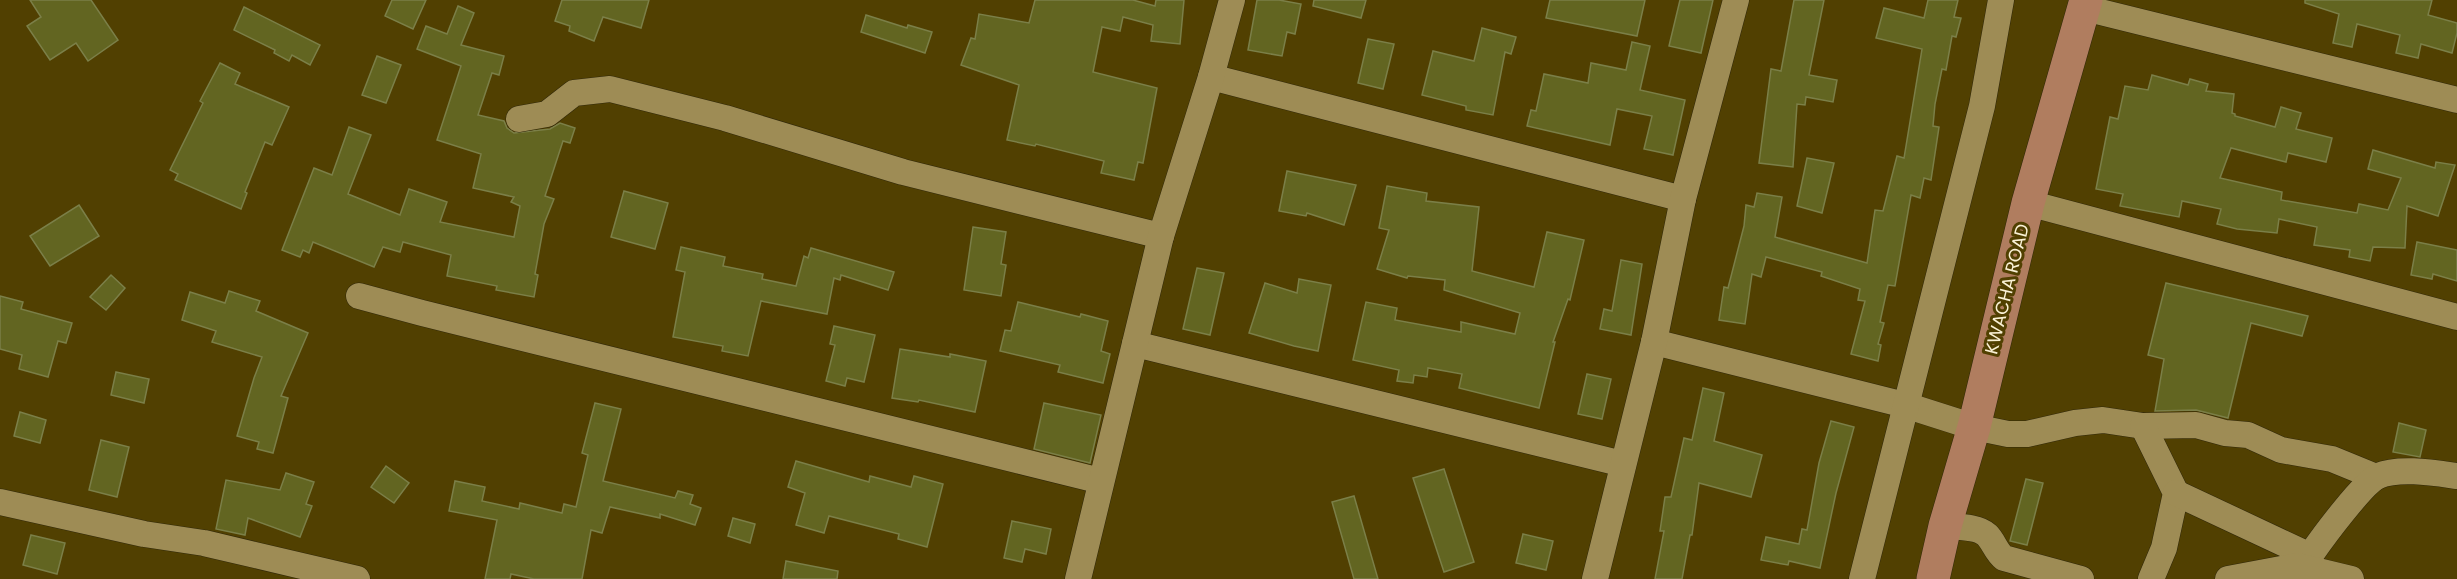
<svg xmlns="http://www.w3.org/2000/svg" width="2457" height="579" font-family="Poppins,sans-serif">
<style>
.building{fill:#626521;stroke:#7b7f48;stroke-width:1.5}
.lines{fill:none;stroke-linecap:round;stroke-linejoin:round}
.minor-casing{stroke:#31280a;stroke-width:27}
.major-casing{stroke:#31280a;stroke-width:34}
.minor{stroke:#9e8c55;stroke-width:26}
.major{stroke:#b07d5f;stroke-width:33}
.labels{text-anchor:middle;stroke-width:6;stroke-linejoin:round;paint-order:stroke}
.street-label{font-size:18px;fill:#faf1d5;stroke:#514001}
</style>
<rect width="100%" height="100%" fill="#514001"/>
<g class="building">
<path d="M30 0H91L118 40 88 61 76 43 50 60 27 26 41 17Z"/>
<path d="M392 0H426L413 29 385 16Z"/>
<path d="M562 0H649L641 28 603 17 594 41 569 31 570 26 555 21Z"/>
<path d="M1035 0H1133L1155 6 1156 0H1184L1180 44 1151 41 1153 25 1123 17 1120 31 1102 27 1093 72 1157 88 1143 163 1138 162 1134 180 1101 173 1104 161 1036 144 1035 146 1007 140 1019 85 961 65 971 38 975 39 979 14 1029 23Z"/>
<path d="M1257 0H1279L1301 4 1295 34 1287 32 1282 56 1248 50Z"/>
<path d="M1314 0H1366L1361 18 1313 6Z"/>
<path d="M1550 0H1645L1637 36 1546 18Z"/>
<path d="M1680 0H1713L1701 53 1669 46Z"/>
<path d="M1794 0H1824L1809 75 1837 80 1833 102 1806 97 1805 105 1797 104 1793 167 1759 163 1771 69 1781 71Z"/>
<path d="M1928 0H1958L1954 17 1961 18 1956 37 1952 36 1946 70 1942 69 1935 104 1933 126 1939 127 1931 180 1924 178 1920 198 1911 195 1895 286 1888 285 1880 322 1884 323 1878 344 1881 345 1878 361 1851 354 1865 301 1858 300 1860 289 1821 276 1822 272 1766 257 1761 277 1752 274 1745 324 1719 320 1724 287 1728 288 1744 226 1746 205 1754 207 1757 193 1782 197 1775 237 1867 263 1875 210 1883 211 1897 156 1904 158 1922 49 1876 38 1884 8 1924 18Z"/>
<path d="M2305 0H2432L2428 15 2457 23V33L2452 53 2421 44 2418 58 2396 53 2400 35 2357 24 2352 47 2333 43 2339 14 2305 3Z"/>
<path d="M458 6 474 13 461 45 504 56 499 75 492 73 478 115 504 121 507 128 514 133 550 129 560 123 575 128 570 143 563 141 545 196 554 199 544 224 535 274 538 275 534 297 496 290 497 286 447 276 451 255 403 242 400 252 383 247 374 267 313 242 309 253 303 250 300 257 282 250 314 168 332 175 349 127 371 135 348 194 400 215 409 189 447 202 440 222 514 237 520 206 511 202 514 197 473 188 481 154 437 140 461 66 417 49 426 26 447 34Z"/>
<path d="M244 7 320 45 310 65 292 55 289 61 274 53 275 50 234 30Z"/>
<path d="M866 15 907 28 908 25 932 32 925 53 861 32Z"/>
<path d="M1482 28 1516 37 1511 54 1505 52 1493 115 1466 110V106L1422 95 1433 51 1474 61Z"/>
<path d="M1368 39 1394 44 1383 89 1358 83Z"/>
<path d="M1632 42 1650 46 1640 90 1685 100 1673 155 1644 149 1652 116 1617 109 1610 145 1527 126 1531 110 1536 111 1544 74 1588 83 1591 63 1626 70Z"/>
<path d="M377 56 401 65 386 103 362 95Z"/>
<path d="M220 63 240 73 235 84 289 107 272 145 265 142 245 192 247 193 241 209 175 180 178 174 170 170 203 103 200 101Z"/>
<path d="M2152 75 2188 85 2190 79 2208 84 2206 91 2234 94 2232 113 2235 114V116L2275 127 2281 107 2301 113 2296 129 2332 138 2326 162 2288 153 2286 162 2231 148 2220 178 2282 192 2281 200 2357 213 2359 204 2388 210 2401 178 2368 169 2373 150 2435 168 2436 162 2455 165 2438 216 2407 206 2405 248 2373 247 2370 261 2349 257 2350 250 2314 245 2317 227 2279 219 2277 233 2237 229 2217 224 2221 209 2182 201 2179 217 2120 206 2123 194 2096 189 2110 117 2118 119 2125 86 2148 90Z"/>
<path d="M1807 158 1834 163 1822 213 1797 206Z"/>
<path d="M1287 171 1356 185 1344 225 1307 213 1306 216 1279 211Z"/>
<path d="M1387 186 1427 193 1426 201 1479 207 1472 271 1534 287 1547 232 1584 240 1570 300 1568 299 1553 342H1555L1539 408 1459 388 1462 374 1428 368 1427 377 1414 375 1413 383 1397 381 1399 370 1353 360 1366 302 1397 308 1395 320 1461 332V322L1515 334 1520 313 1444 290 1445 280 1408 276 1407 278 1377 269 1389 230 1379 228Z"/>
<path d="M624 191 668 203 655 249 611 237Z"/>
<path d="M79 205 99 236 50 266 30 236Z"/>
<path d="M973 227 1006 232 1001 264 1006 265 1001 296 964 290Z"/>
<path d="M2417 242 2457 250V281L2433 274 2432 279 2411 275Z"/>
<path d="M681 247 725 257 723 266 763 274 762 279 796 286 804 256 808 258 811 248 894 272 888 290 841 275 840 280 834 278 827 314 761 301 748 356 722 351 723 346 673 337 685 272 676 270Z"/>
<path d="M1621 260 1642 264 1631 335 1600 329 1604 309 1612 311Z"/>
<path d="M1197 268 1224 273 1210 335 1183 329Z"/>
<path d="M111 275 125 288 106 310 90 297Z"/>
<path d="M1299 279 1331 285 1318 351 1294 346 1249 333 1265 283 1297 293Z"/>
<path d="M2166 283 2308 316 2302 336 2251 323 2228 418 2196 410 2155 411 2164 359 2148 355Z"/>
<path d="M229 291 260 301 256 311 308 333 281 396 288 398 273 453 257 449 259 442 237 436 254 378 262 357 212 342 216 331 182 320 190 292 225 303Z"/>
<path d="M0 296 23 302 21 309 72 323 66 343 58 341 48 377 19 369 22 355 0 349Z"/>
<path d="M1018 302 1080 317 1081 314 1108 321 1101 351 1110 354 1103 383 1058 372 1060 365 1000 351 1005 330 1011 331Z"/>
<path d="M834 326 875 335 864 382 847 378 845 386 826 381 835 345 830 344Z"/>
<path d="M900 349 950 357V354L986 361 975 412 919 400 918 402 892 398Z"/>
<path d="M116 372 149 379 144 403 111 395Z"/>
<path d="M1587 374 1611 379 1602 419 1578 414Z"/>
<path d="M1703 388 1724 393 1714 441 1762 455 1751 497 1699 483 1692 535H1690L1682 579H1655L1664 531H1660L1665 497H1671L1684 438 1692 440Z"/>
<path d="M595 403 621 409 603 481 675 498 678 491 693 495 690 504 701 508 695 525 660 514V518L610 507 602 533 591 530 582 579H534L511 574 510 579H485L497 520 449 511 455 481 485 487 482 501 519 509 520 503 562 513 564 504 576 507 588 455 582 453Z"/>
<path d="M1044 403 1101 415 1090 463 1034 449Z"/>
<path d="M20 412 46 420 40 443 14 436Z"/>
<path d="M1831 421 1854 427 1836 493 1820 568 1789 561 1788 565 1761 560 1766 537 1799 544 1802 529 1807 530 1819 463Z"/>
<path d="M2399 423 2426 430 2420 457 2393 452Z"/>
<path d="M101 440 129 447 117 497 89 490Z"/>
<path d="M796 461 869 482 870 476 911 487 914 476 943 484 927 547 898 539 899 534 829 516 824 533 796 525 805 493 788 487Z"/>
<path d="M386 466 409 483 394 503 371 487Z"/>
<path d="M1444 469 1474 562 1444 572 1413 478Z"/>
<path d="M286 473 314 482 306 504 312 506 300 537 248 518 245 535 216 529 226 480 280 490Z"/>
<path d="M2026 479 2043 483 2027 545 2010 541Z"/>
<path d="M1354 496 1378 579H1354L1332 502Z"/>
<path d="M733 518 755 524 750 543 728 536Z"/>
<path d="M1012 521 1051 529 1046 554 1025 549 1022 562 1004 558Z"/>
<path d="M1523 534 1553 541 1546 570 1516 563Z"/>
<path d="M31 535 65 543 57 574 23 565Z"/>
<path d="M786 561 838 571 837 579H783Z"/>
</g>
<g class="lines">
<defs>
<g id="minor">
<path d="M2084 8 2457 100"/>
<path d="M1211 77 1683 199"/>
<path d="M519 119 547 114 574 93 610 89 725 118 903 172 1161 236"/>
<path d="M2028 203 2457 317"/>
<path d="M359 296 422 313 1101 481"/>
<path d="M1654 342 1905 405 1974 427 2008 434H2027L2075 423 2103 420 2143 426 2196 425 2225 433 2248 435 2281 450 2332 459 2376 477"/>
<path d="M1135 344 1623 464"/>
<path d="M2143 426 2176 493 2164 548 2151 579"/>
<path d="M2176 493 2304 553H2312C2323 537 2363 483 2378 476 2399 467 2435 473 2457 476"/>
<path d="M0 502 144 534 204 543 357 579"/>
<path d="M1945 526C1957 527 1978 526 1987 535 1994 542 1996 552 2004 558L2081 579"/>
<path d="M1078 579 1161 236 1211 77 1232 0"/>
<path d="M1595 579 1654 342 1683 199 1736 0"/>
<path d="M1862 579 1982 106 2001 0"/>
<path d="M2228 579 2297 566 2351 579"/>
</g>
<path id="major" d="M1933 579 1945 526 1974 427 2028 203 2086 0"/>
</defs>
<use href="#minor" class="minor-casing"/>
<use href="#major" class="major-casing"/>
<use href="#minor" class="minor"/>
<use href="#major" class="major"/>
</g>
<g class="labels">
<g class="street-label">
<text transform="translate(2007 289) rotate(-76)" y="6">KWACHA ROAD</text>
</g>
</g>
</svg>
